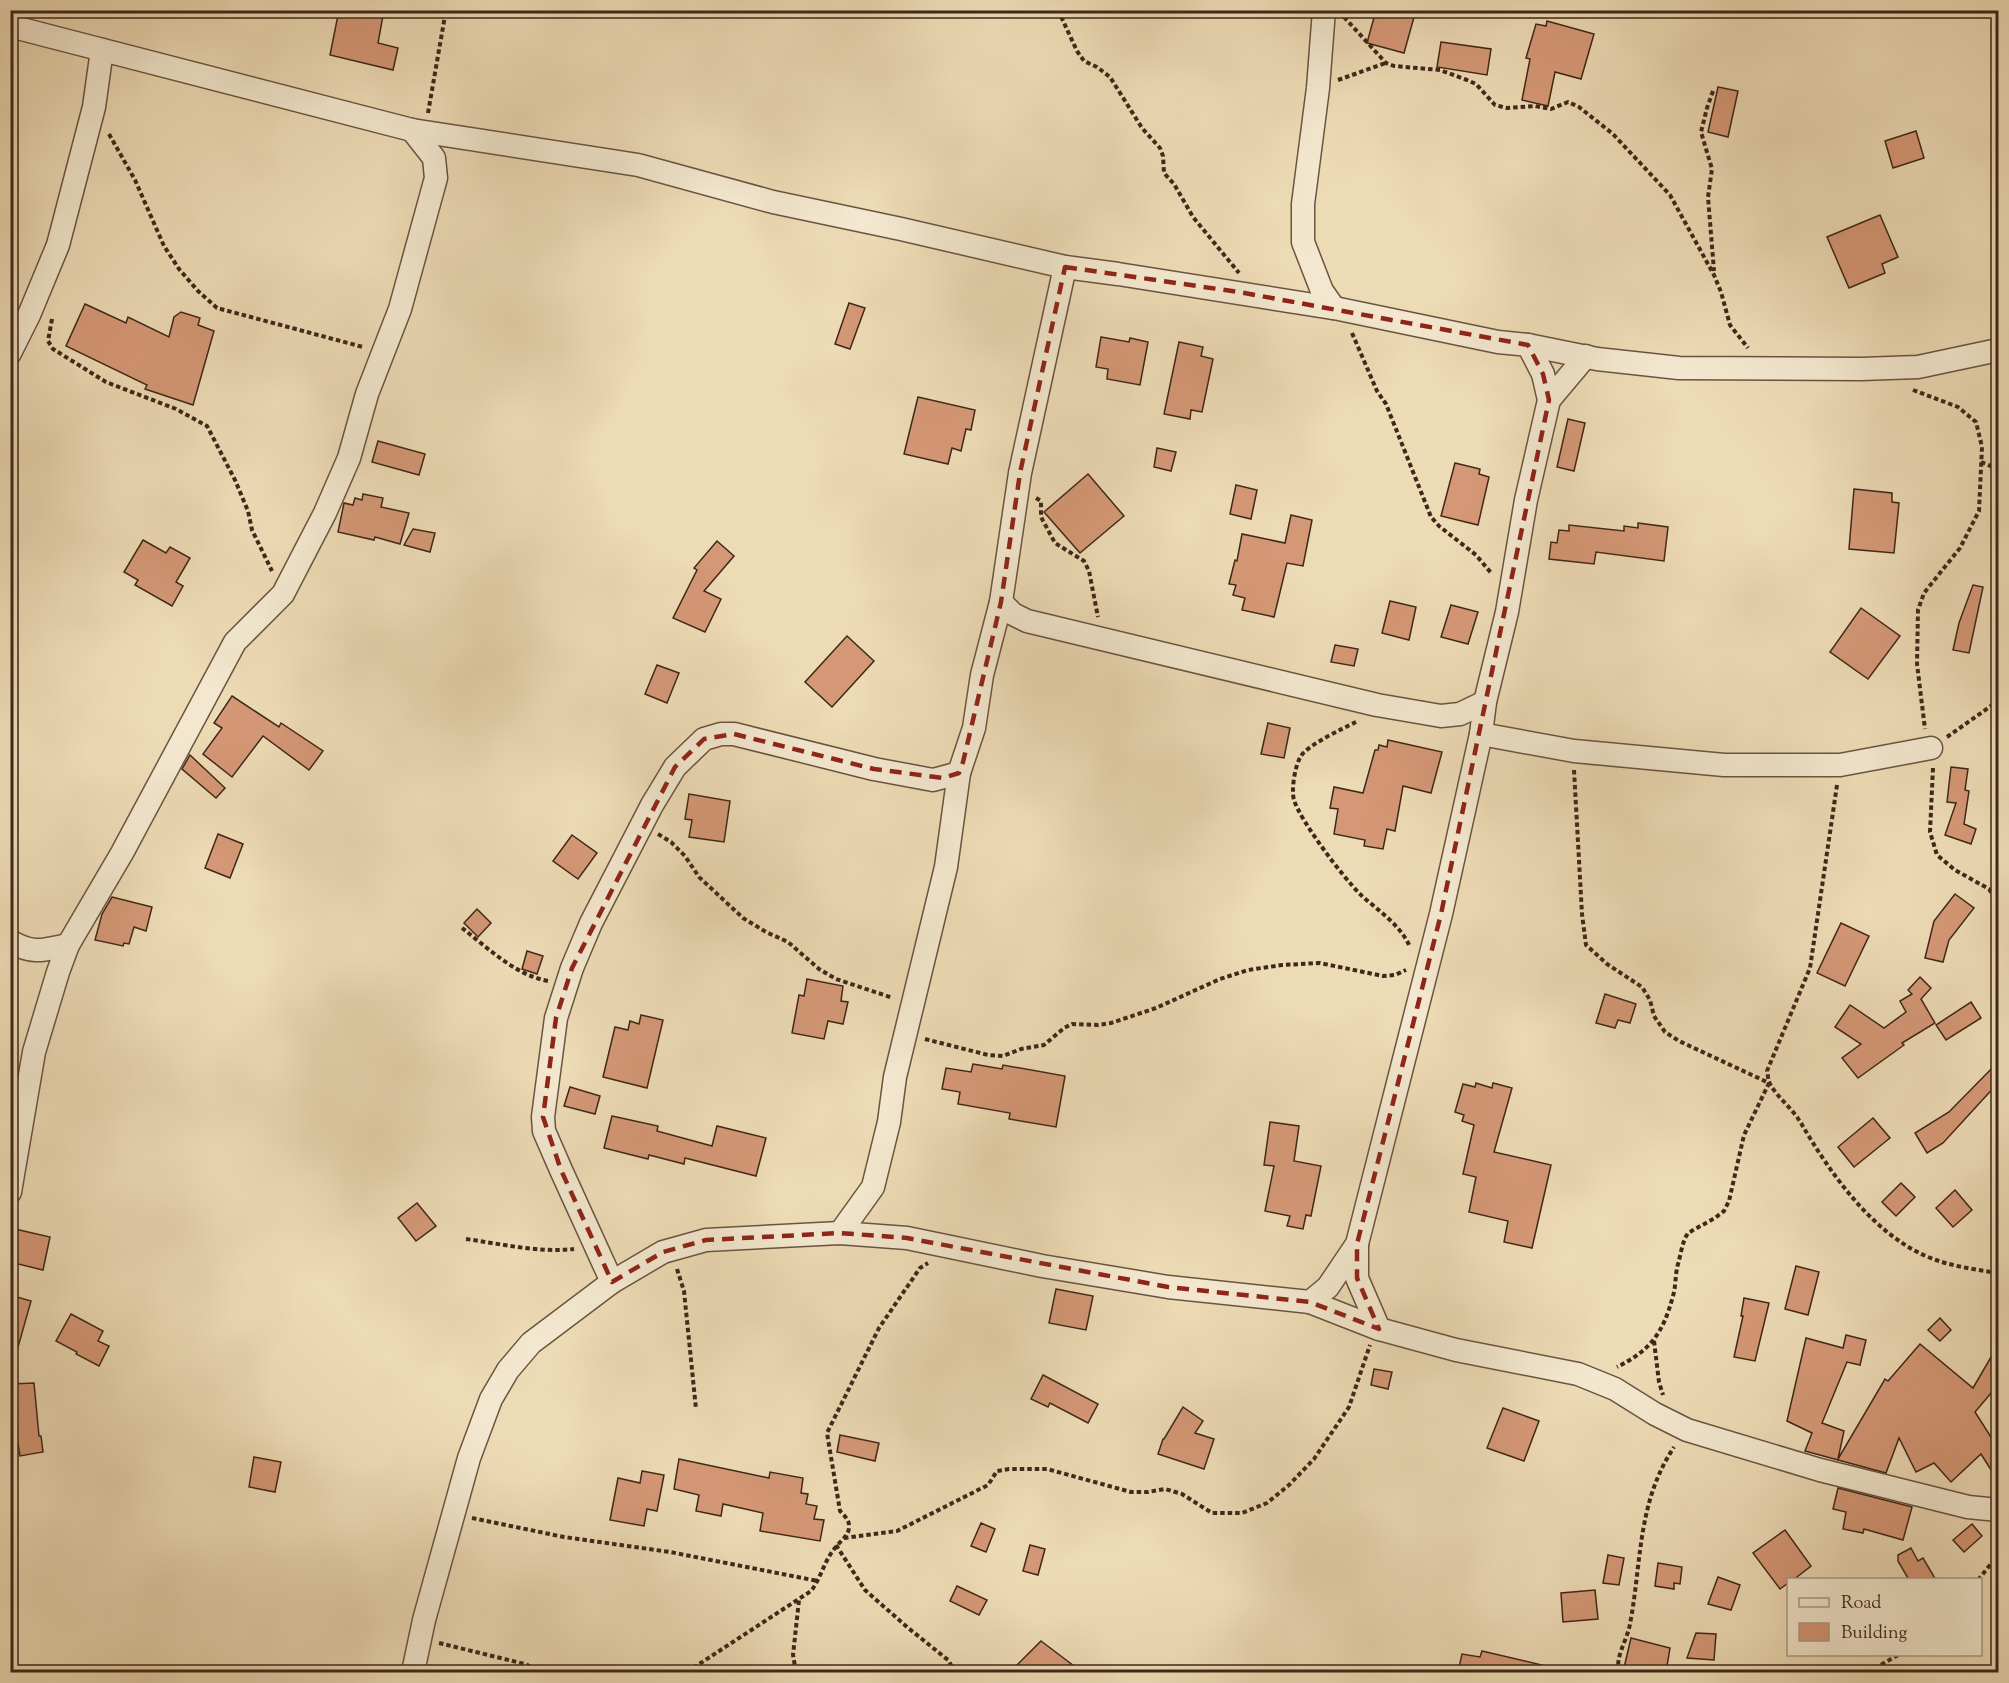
<svg xmlns="http://www.w3.org/2000/svg" width="2009" height="1683" font-family="'Sorts Mill Goudy',serif">
<style>
.building{fill:#d59876;stroke:#3f2719;stroke-width:1.5}
.lines{fill:none;stroke-linecap:round;stroke-linejoin:round}
.street-casing{stroke:#6a5440;stroke-width:25}
.path{stroke:#3f2719;stroke-width:4;stroke-dasharray:4.5 3;stroke-linecap:butt}
.street{stroke:#f3e8cf;stroke-width:22}
.marked{fill:none;stroke:#8f2418;stroke-width:4.5;stroke-dasharray:12 8;stroke-linejoin:round}
</style>
<rect width="100%" height="100%" fill="#eddbb5"/>
<filter id="stains"><feTurbulence type="fractalNoise" baseFrequency=".00333" numOctaves="4"/><feColorMatrix values="0 0 0 0 .2 0 0 0 0 .09 0 0 0 0 .02 0 0 0 .5 -.17"/></filter>
<radialGradient id="worn" r=".72"><stop offset=".6" stop-color="#630" stop-opacity="0"/><stop offset="1" stop-color="#630" stop-opacity=".3"/></radialGradient>
<g class="building">
<path d="M339 10H384L378 43 398 48 393 70 330 55Z"/>
<path d="M1376 10H1416L1404 53 1367 43Z"/>
<path d="M1547 21 1594 34 1581 79 1555 72 1548 106 1522 100 1530 59 1526 58 1536 24 1546 26Z"/>
<path d="M1441 42 1491 49 1487 75 1437 67Z"/>
<path d="M1718 87 1738 91 1728 137 1708 132Z"/>
<path d="M1916 131 1924 158 1893 168 1885 141Z"/>
<path d="M1880 215 1898 257 1882 264 1885 273 1849 288 1827 237Z"/>
<path d="M849 303 865 308 850 349 835 344Z"/>
<path d="M85 304 126 323 128 317 169 337 174 317 181 312 200 318 198 325 214 331 193 405 145 389 147 385 66 346Z"/>
<path d="M1101 337 1129 342 1130 338 1148 342 1140 385 1107 379 1108 369 1096 367Z"/>
<path d="M1179 342 1203 347 1201 356 1213 359 1202 412 1191 410 1190 419 1164 414Z"/>
<path d="M918 397 975 410 971 430 966 429 961 451 952 448 948 464 904 454Z"/>
<path d="M1568 419 1585 423 1574 471 1557 467Z"/>
<path d="M378 441 425 454 419 475 372 462Z"/>
<path d="M1157 448 1176 452 1171 471 1154 467Z"/>
<path d="M1455 463 1480 469 1479 474 1489 477 1478 525 1441 516Z"/>
<path d="M1088 474 1124 516 1080 553 1044 512Z"/>
<path d="M1236 485 1257 490 1251 519 1230 514Z"/>
<path d="M1854 489 1892 493V502L1899 503 1894 553 1849 549Z"/>
<path d="M363 494 383 498 381 507 409 513 400 544 375 537 374 540 338 532 344 503 353 505 355 498 362 500Z"/>
<path d="M1291 515 1312 520 1303 566 1287 563 1274 617 1242 610 1245 598 1233 595 1236 585 1229 584 1235 560 1237 561 1242 534 1285 543Z"/>
<path d="M1638 523 1668 527 1664 561 1596 552 1594 564 1549 559 1551 542 1557 543 1559 530 1569 531V525L1624 531V526L1638 528Z"/>
<path d="M413 529 435 533 430 552 404 545Z"/>
<path d="M143 540 166 553 170 547 190 558 176 582 183 586 172 606 135 585 138 580 124 572Z"/>
<path d="M717 541 734 556 704 591 721 599 705 632 673 618 697 570 694 568Z"/>
<path d="M1973 585 1983 587 1969 653 1953 650 1959 623Z"/>
<path d="M1390 601 1416 607 1409 640 1382 633Z"/>
<path d="M1451 605 1478 612 1468 644 1441 637Z"/>
<path d="M1861 608 1900 636 1868 679 1830 652Z"/>
<path d="M847 636 874 661 832 707 805 682Z"/>
<path d="M1335 645 1358 649 1354 666 1331 662Z"/>
<path d="M657 665 679 673 667 703 645 694Z"/>
<path d="M232 696 279 727 281 723 323 751 309 770 263 736 232 777 203 754 222 728 214 723Z"/>
<path d="M1268 723 1290 728 1284 758 1261 754Z"/>
<path d="M1388 740 1442 752 1431 793 1403 786 1395 831 1387 829 1383 849 1364 846 1365 840 1334 834 1338 809 1330 808 1334 787 1363 793 1375 750H1378L1379 745 1387 747Z"/>
<path d="M190 755 225 788 216 798 182 769Z"/>
<path d="M1951 767 1968 769 1965 790 1969 791 1964 824 1976 829 1971 844 1945 835 1956 803 1947 802Z"/>
<path d="M689 794 730 801 724 842 689 837 692 820 685 819Z"/>
<path d="M218 834 243 844 230 878 205 868Z"/>
<path d="M572 835 597 853 578 879 553 861Z"/>
<path d="M1955 894 1974 908 1949 940 1943 962 1925 958 1934 921Z"/>
<path d="M112 897 152 907 146 931 134 927 129 944 124 943 123 946 95 940 102 914Z"/>
<path d="M477 909 491 923 478 937 464 923Z"/>
<path d="M1841 923 1869 936 1845 986 1817 973Z"/>
<path d="M527 951 543 956 537 974 522 969Z"/>
<path d="M1920 977 1931 988 1921 999 1935 1023 1902 1043 1904 1045 1858 1078 1842 1058 1861 1044 1835 1027 1850 1005 1884 1028 1906 1012 1900 1001 1912 994 1908 990Z"/>
<path d="M807 979 843 986 841 1001 848 1002 843 1024 828 1021 824 1039 792 1033 799 995 804 996Z"/>
<path d="M1605 994 1636 1004 1630 1023 1618 1020 1615 1028 1596 1023Z"/>
<path d="M1971 1002 1981 1018 1946 1040 1936 1025Z"/>
<path d="M641 1015 663 1020 647 1088 603 1077 615 1027 628 1030 630 1021 639 1024Z"/>
<path d="M1998 1062V1083L1943 1143 1927 1153 1915 1133 1949 1112Z"/>
<path d="M973 1064 1002 1069 1003 1065 1065 1076 1056 1127 1009 1119 1010 1113 958 1104 960 1092 942 1089 946 1068 971 1072Z"/>
<path d="M1476 1083 1492 1088 1493 1083 1512 1088 1494 1152 1551 1165 1532 1248 1504 1242 1508 1221 1469 1212 1476 1177 1463 1174 1474 1125 1462 1121 1464 1115 1455 1112 1463 1084 1475 1087Z"/>
<path d="M570 1087 600 1096 595 1114 564 1106Z"/>
<path d="M612 1116 658 1126 657 1131 712 1146 717 1126 766 1138 756 1176 685 1158 684 1164 649 1155 648 1159 604 1148Z"/>
<path d="M1873 1118 1890 1138 1854 1167 1838 1147Z"/>
<path d="M1270 1122 1299 1126 1294 1161 1321 1166 1311 1216 1306 1215 1303 1229 1287 1226 1290 1216 1265 1211 1274 1166 1264 1165Z"/>
<path d="M1901 1183 1915 1197 1896 1216 1882 1202Z"/>
<path d="M1955 1190 1972 1210 1953 1227 1936 1208Z"/>
<path d="M417 1203 436 1226 416 1241 398 1218Z"/>
<path d="M15 1229 50 1237 43 1270 10 1262V1249Z"/>
<path d="M1796 1266 1819 1272 1808 1315 1785 1309Z"/>
<path d="M1056 1289 1093 1296 1086 1330 1049 1323Z"/>
<path d="M10 1295 31 1301 15 1358 10 1357Z"/>
<path d="M1744 1298 1769 1303 1755 1361 1734 1357 1743 1316H1741Z"/>
<path d="M71 1314 103 1331 98 1341 109 1346 99 1366 76 1354 77 1352 56 1341Z"/>
<path d="M1940 1318 1951 1330 1940 1341 1928 1330Z"/>
<path d="M1846 1335 1866 1340 1860 1365 1847 1362 1822 1423 1844 1431 1838 1459 1885 1379 1888 1381 1920 1344 1973 1388 1998 1345V1395L1992 1392 1975 1412 1998 1448V1481L1981 1454 1951 1482 1934 1463 1916 1472 1899 1438 1886 1473 1805 1451 1812 1433 1787 1421 1806 1338 1843 1348Z"/>
<path d="M1374 1369 1392 1372 1388 1389 1371 1385Z"/>
<path d="M1043 1375 1098 1404 1088 1423 1050 1403 1048 1407 1031 1399Z"/>
<path d="M34 1383 39 1436H41L43 1452 20 1456 17 1437H10V1384Z"/>
<path d="M1183 1407 1203 1421 1195 1433 1214 1439 1204 1469 1158 1454 1163 1439H1164Z"/>
<path d="M1503 1408 1539 1421 1524 1461 1487 1448Z"/>
<path d="M840 1435 879 1443 875 1461 837 1452Z"/>
<path d="M254 1457 281 1462 275 1492 249 1487Z"/>
<path d="M679 1459 769 1478 770 1472 803 1478 801 1493 808 1494 806 1504 817 1506 814 1519 824 1520 820 1541 760 1531 763 1513 723 1504 721 1516 696 1511 699 1495 674 1489Z"/>
<path d="M642 1471 664 1475 657 1511 647 1509 644 1526 610 1520 618 1478 640 1483Z"/>
<path d="M1838 1488 1912 1507 1903 1540 1864 1529 1863 1533 1843 1529 1846 1512 1833 1509Z"/>
<path d="M981 1523 995 1529 986 1552 971 1546Z"/>
<path d="M1972 1524 1982 1536 1964 1552 1953 1540Z"/>
<path d="M1785 1530 1811 1566 1793 1580H1788V1583L1780 1589 1753 1553Z"/>
<path d="M1030 1545 1045 1549 1038 1575 1023 1571Z"/>
<path d="M1911 1548 1918 1561 1923 1558 1936 1580H1909L1898 1561V1555Z"/>
<path d="M1608 1555 1624 1558 1619 1585 1603 1583Z"/>
<path d="M1658 1563 1682 1567 1680 1584 1674 1583V1589L1655 1586Z"/>
<path d="M1718 1577 1740 1585 1731 1610 1708 1604Z"/>
<path d="M957 1586 987 1600 979 1615 950 1601Z"/>
<path d="M1595 1590 1598 1619 1563 1622 1561 1593Z"/>
<path d="M1696 1633 1716 1634 1714 1660 1687 1658Z"/>
<path d="M1631 1638 1670 1648 1666 1672H1623Z"/>
<path d="M1041 1641 1082 1672H1010Z"/>
<path d="M1482 1651 1546 1666V1672H1458L1462 1654 1480 1657Z"/>
</g>
<g class="lines">
<defs>
<g id="street">
<path d="M1324 10 1318 88 1303 204V242L1322 291 1334 308"/>
<path d="M10 26 412 130 638 165 773 202 901 229 1065 267 1118 274 1339 309 1498 342 1528 345 1597 359 1679 368 1861 369 1918 367 1998 350"/>
<path d="M10 353 29 315 58 245 94 107 102 50"/>
<path d="M1549 400 1586 356"/>
<path d="M1001 602 1013 614 1027 621 1377 705 1441 716 1460 714 1485 702"/>
<path d="M1481 734 1574 751 1724 765H1840L1931 748"/>
<path d="M10 941C33 955 44 950 68 945"/>
<path d="M10 1192 34 1052 58 972 68 945 122 853 235 642 283 594 325 513 349 458 367 394 400 309 436 178 434 158 412 130"/>
<path d="M840 1233 873 1187 889 1122 895 1077 946 867 959 773"/>
<path d="M1357 1244V1278L1379 1329"/>
<path d="M612 1282 561 1170 544 1131 543 1117 556 1018 572 968 591 923 652 805 675 767 704 739 721 734H734L874 769 933 780 959 773 974 728 982 675 1001 602 1020 473 1065 267"/>
<path d="M1310 1302 1379 1329 1456 1350 1578 1374 1615 1389 1655 1414 1687 1430 1820 1470 1968 1507 1998 1510"/>
<path d="M413 1672 424 1620 469 1458 491 1399 508 1370 531 1343 612 1282 663 1252 706 1240 840 1233 907 1238 1042 1266 1168 1287 1310 1302 1328 1287 1357 1244 1441 914 1481 734 1485 702 1507 612 1526 500 1549 400 1543 374 1528 345"/>
</g>
</defs>
<use href="#street" class="street-casing"/>
<g class="path">
<path d="M1058 10 1077 51 1084 61 1097 67 1110 77 1142 128 1160 148 1163 156 1164 173 1174 184 1193 217 1239 273"/>
<path d="M1344 17 1386 63 1394 66 1440 70 1467 80 1476 84 1495 105 1507 108 1535 106 1551 109 1568 102 1579 107 1613 134 1670 195 1714 275 1721 292 1730 325 1748 348"/>
<path d="M1338 80 1386 63"/>
<path d="M1713 91 1707 108 1701 132 1712 169 1708 197 1714 271"/>
<path d="M428 113 446 10"/>
<path d="M109 134 135 180 164 246 179 269 198 291 217 308 363 347"/>
<path d="M52 319 48 341 53 349 106 382 176 409 207 426 235 480 248 511 252 530 272 571"/>
<path d="M1352 333 1377 391 1386 404 1431 517 1439 526 1476 555 1492 574"/>
<path d="M1913 390 1958 407 1976 422 1982 447 1979 511 1960 548 1924 593 1918 610 1917 664 1925 729"/>
<path d="M1981 462 1998 469"/>
<path d="M1036 498 1041 501V517L1055 543 1084 561 1089 571 1098 617"/>
<path d="M1356 722C1342 729 1309 744 1301 756 1295 765 1291 790 1294 800 1301 822 1343 877 1360 894 1377 910 1401 925 1410 947"/>
<path d="M1947 737 1998 701"/>
<path d="M1933 768 1930 832 1937 855 1955 870 1989 889 1998 903"/>
<path d="M1574 770 1582 914 1586 945 1607 964 1642 987 1650 1000 1654 1016 1665 1032 1679 1041 1769 1083 1744 1135 1729 1201 1724 1211 1715 1218 1688 1233C1682 1242 1681 1254 1678 1264 1675 1275 1676 1286 1673 1296 1663 1333 1651 1350 1617 1367"/>
<path d="M1837 785 1810 968 1767 1071C1768 1075 1768 1080 1770 1084 1777 1097 1792 1108 1801 1123 1831 1175 1877 1240 1936 1260 1956 1267 1978 1270 1998 1273"/>
<path d="M658 834 671 842 685 856 699 877 743 918 766 932 788 942 819 969 836 979 893 998"/>
<path d="M462 928C488 948 515 975 548 981"/>
<path d="M925 1039 988 1055 1003 1056 1021 1049 1044 1045 1064 1028 1072 1024 1098 1025 1111 1023 1156 1008 1220 979 1248 970 1282 965 1320 963 1383 976 1395 975 1406 970"/>
<path d="M466 1239C502 1244 539 1253 574 1249"/>
<path d="M677 1269 684 1291 696 1409"/>
<path d="M1654 1341 1659 1382 1663 1395"/>
<path d="M472 1518 564 1537 670 1552 818 1581"/>
<path d="M844 1538 897 1531 988 1485 997 1471 1009 1469H1047L1131 1492H1148L1165 1489 1182 1494 1212 1513H1242L1267 1503 1289 1485 1314 1459 1349 1407 1370 1345"/>
<path d="M836 1545 865 1590 907 1627 948 1660 955 1672"/>
<path d="M1978 1580 1998 1555"/>
<path d="M439 1643 525 1664 542 1672"/>
<path d="M687 1672 811 1591C821 1578 824 1561 835 1548 839 1542 848 1537 849 1528 850 1521 845 1516 840 1511L827 1433 879 1328 920 1268 928 1263"/>
<path d="M796 1672 793 1655 799 1600"/>
<path d="M1619 1672C1615 1656 1627 1641 1630 1624 1642 1561 1637 1503 1674 1447"/>
<path d="M1868 1672 1900 1654"/>
</g>
<use href="#street" class="street"/>
</g>
<path class="marked" d="M1065 267 1239 292 1528 345 1543 374 1549 400 1441 914 1357 1244V1278L1379 1329 1310 1302 1168 1287 907 1238 840 1233 706 1240 663 1252 612 1282 561 1170 543 1117 556 1018 572 968 675 767 704 739 734 734 874 769 943 778 959 773 963 762 1001 602 1020 473Z"/>
<rect width="2009" height="1683" fill="none" stroke="#eddbb5" stroke-width="36"/>
<rect x="12" y="12" width="1985" height="1659" fill="none" stroke="#3f2719" stroke-width="3"/>
<rect x="18" y="18" width="1973" height="1647" fill="none" stroke="#3f2719" stroke-width="1.5"/>
<rect x="1787" y="1578" width="195" height="78" fill="#f3e8cf" stroke="#ab9b86" stroke-width="1.5"/>
<rect x="1799" y="1598" width="30" height="9" fill="#f3e8cf" stroke="#ab9b86" stroke-width="1.5"/>
<text x="1841" y="1608" font-size="18" fill="#3f2719">Road</text>
<rect x="1799" y="1623" width="30" height="18" fill="#d59876" stroke="#ab9b86" stroke-width="1.5"/>
<text x="1841" y="1638" font-size="18" fill="#3f2719">Building</text>
<rect width="100%" height="100%" filter="url(#stains)"/>
<rect width="100%" height="100%" fill="url(#worn)"/>
</svg>
